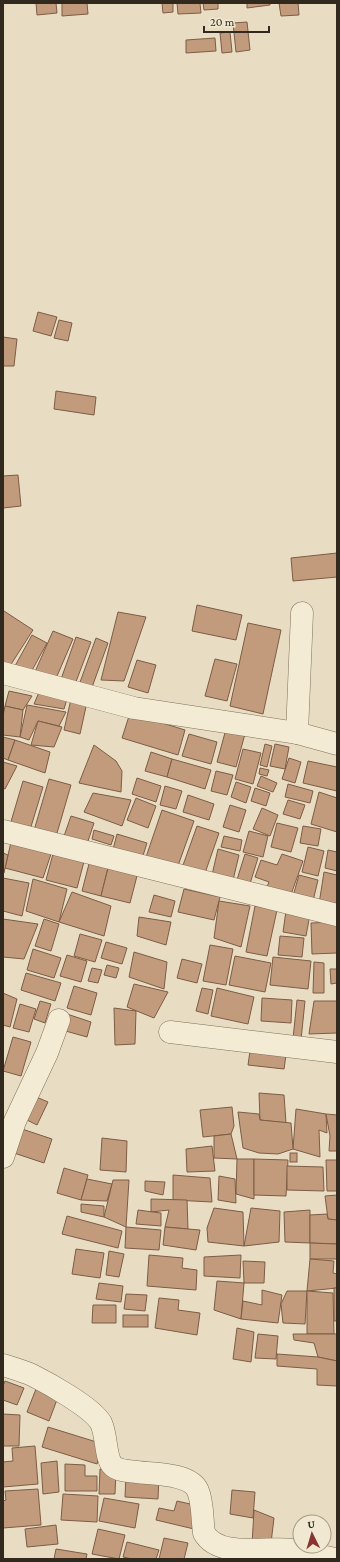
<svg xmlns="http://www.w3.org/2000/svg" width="340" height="1562" font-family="'Crimson Pro',serif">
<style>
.building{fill:#c29b7d;stroke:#7c5c45}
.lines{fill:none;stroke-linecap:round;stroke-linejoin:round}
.street-casing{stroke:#80705c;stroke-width:23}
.street{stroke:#f4ebd5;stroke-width:22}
</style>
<rect width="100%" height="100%" fill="#e8ddc3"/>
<g class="building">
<path d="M36 3H56L57 13 37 15Z"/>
<path d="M62 3H87L88 14 62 16Z"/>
<path d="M162 3H173V12L163 13Z"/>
<path d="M177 3H200L201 13 178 14Z"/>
<path d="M203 3H218V9L204 10Z"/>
<path d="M247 3H270V5L247 8Z"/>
<path d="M279 3H298L299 15 281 16Z"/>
<path d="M247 22 250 50 236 52 233 23Z"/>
<path d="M230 32 232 52 222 53 220 33Z"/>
<path d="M215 38 216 51 186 53V40Z"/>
<path d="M38 312 57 317 51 336 33 331Z"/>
<path d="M59 320 72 323 68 341 54 338Z"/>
<path d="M3 337 17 339 14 366H3Z"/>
<path d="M56 391 96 397 94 415 54 409Z"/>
<path d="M18 475 21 506 3 508V476Z"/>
<path d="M337 553V577L293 581 291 558Z"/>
<path d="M197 605 242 615 236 640 192 631Z"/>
<path d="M4 611 33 630 8 669 3 666V613Z"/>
<path d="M118 612 146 617 124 681 101 680Z"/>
<path d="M248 623 281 630 263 714 230 706Z"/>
<path d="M53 631 73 639 54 683 34 674Z"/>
<path d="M32 635 47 643 30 674 15 666Z"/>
<path d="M76 637 91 642 74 687 60 682Z"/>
<path d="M96 638 108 643 91 690 79 685Z"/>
<path d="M215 659 237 664 227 701 205 696Z"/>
<path d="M137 660 156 665 148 693 128 687Z"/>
<path d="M40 690 68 696 64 709 34 704Z"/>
<path d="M9 691 32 696 23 710 5 706Z"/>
<path d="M71 699 87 702 80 734 64 730Z"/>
<path d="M27 705 66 712 59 726 38 721 29 740 20 737Z"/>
<path d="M5 706 23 710 20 737 3 735V716Z"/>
<path d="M130 713 185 730 178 755 122 738Z"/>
<path d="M38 721 62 727 54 747 31 745Z"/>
<path d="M226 729 245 734 236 767 217 762Z"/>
<path d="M189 734 217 742 211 764 182 756Z"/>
<path d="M3 737 15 740 8 760 3 758Z"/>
<path d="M15 740 50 752 45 773 8 760Z"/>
<path d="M265 744 272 746 267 767 260 765Z"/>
<path d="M275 744 289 747 285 769 270 766Z"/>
<path d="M94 745 116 761 122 771 121 792 79 783Z"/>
<path d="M243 749 261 753 253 784 235 779Z"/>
<path d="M151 752 172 759 167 777 145 771Z"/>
<path d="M289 758 301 762 295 783 282 779Z"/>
<path d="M172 759 211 770 205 789 167 777Z"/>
<path d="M308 761 337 767V791L303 783Z"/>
<path d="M3 762 17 766 5 789 3 788Z"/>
<path d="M260 768 269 770 267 776 259 774Z"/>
<path d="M216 771 233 775 227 795 211 791Z"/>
<path d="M261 776 277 783 273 792 257 786Z"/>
<path d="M137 778 161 786 156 802 132 794Z"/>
<path d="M49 779 71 785 55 840 33 834Z"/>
<path d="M23 781 43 787 30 830 10 825Z"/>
<path d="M236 782 251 787 246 803 231 797Z"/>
<path d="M288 784 313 791 310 803 285 797Z"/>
<path d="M165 786 182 791 176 809 160 805Z"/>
<path d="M255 788 270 793 266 806 251 801Z"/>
<path d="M319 792 337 798V832L311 824Z"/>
<path d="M93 793 131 800 122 826 84 812Z"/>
<path d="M188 795 214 804 209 820 183 812Z"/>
<path d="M136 798 156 806 148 828 127 820Z"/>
<path d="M288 800 305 805 300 819 283 814Z"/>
<path d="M230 805 246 810 239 832 223 827Z"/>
<path d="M262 808 278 815 270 836 253 829Z"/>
<path d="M162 810 194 821 175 874 144 863Z"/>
<path d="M71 816 94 823 86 847 63 839Z"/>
<path d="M277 823 298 828 291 852 271 847Z"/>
<path d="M197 826 219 833 204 876 182 868Z"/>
<path d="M303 826 321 829 318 846 300 843Z"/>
<path d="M94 830 114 836 111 845 92 839Z"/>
<path d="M249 831 268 836 263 857 243 852Z"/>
<path d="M117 834 147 843 141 862 112 853Z"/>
<path d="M224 836 242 840 240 851 221 847Z"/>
<path d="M12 838 53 848 43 878 5 868Z"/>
<path d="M308 847 324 851 318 876 302 872Z"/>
<path d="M218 849 239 855 233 880 212 875Z"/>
<path d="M54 850 85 858 77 888 46 880Z"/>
<path d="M328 850 337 852V871L325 868Z"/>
<path d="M3 853 8 855 4 873H3Z"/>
<path d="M245 854 258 858 248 890 235 886Z"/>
<path d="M282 854 303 861 289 900 265 892 269 882 255 877 261 860 277 865Z"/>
<path d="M90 860 109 864 101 896 82 891Z"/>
<path d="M109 864 138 872 130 903 101 896Z"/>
<path d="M324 872 337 875V907L319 904Z"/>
<path d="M299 875 318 880 313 901 293 896Z"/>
<path d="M3 878 29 883 22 916 3 911Z"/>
<path d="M33 879 67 889 59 922 26 911Z"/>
<path d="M184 889 220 897 214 920 178 912Z"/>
<path d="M72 892 111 906 104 936 59 922Z"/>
<path d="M154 895 175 901 171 917 149 912Z"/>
<path d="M219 901 250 906 241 947 214 938Z"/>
<path d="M255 906 277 910 267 956 246 952Z"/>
<path d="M286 911 310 914 306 936 283 932Z"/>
<path d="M139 917 171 922 166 945 137 936Z"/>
<path d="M3 919 38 924 24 959 3 957Z"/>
<path d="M44 919 59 924 51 951 35 946Z"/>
<path d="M337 922V953L312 954 311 923Z"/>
<path d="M80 934 102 940 95 962 74 956Z"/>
<path d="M280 936 304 938 302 957 278 955Z"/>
<path d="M106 942 127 948 122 964 101 958Z"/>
<path d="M210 945 233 949 226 985 203 981Z"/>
<path d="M33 949 61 958 54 978 27 970Z"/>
<path d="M134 952 167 962 164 989 129 977Z"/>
<path d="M67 955 87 961 81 982 60 976Z"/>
<path d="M235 956 271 963 265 992 229 985Z"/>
<path d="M273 957 311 961 308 989 270 985Z"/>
<path d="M182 959 202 964 197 983 177 978Z"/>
<path d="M314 962 324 963V993H313Z"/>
<path d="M107 965 119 968 116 978 104 975Z"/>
<path d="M92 968 102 970 98 983 88 981Z"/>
<path d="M330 969H337V983L331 984Z"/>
<path d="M26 973 61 983 55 1001 21 990Z"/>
<path d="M134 984 168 992 154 1018 127 1007Z"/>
<path d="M74 986 97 993 91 1015 67 1008Z"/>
<path d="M202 988 213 990 208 1014 196 1011Z"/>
<path d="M217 988 254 997 248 1024 211 1016Z"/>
<path d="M3 993 17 999 10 1027 3 1025Z"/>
<path d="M262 998 292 1000 291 1023 261 1021Z"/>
<path d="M297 1000 305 1001 301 1040 293 1039Z"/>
<path d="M40 1001 51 1004 45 1023 34 1019Z"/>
<path d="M314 1001H337V1033L309 1034Z"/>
<path d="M20 1004 36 1009 29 1032 13 1028Z"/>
<path d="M114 1008 136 1011 135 1044 115 1045Z"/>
<path d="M67 1014 91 1022 87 1037 62 1030Z"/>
<path d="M13 1037 31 1042 21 1076 3 1071Z"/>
<path d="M251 1044 287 1048 284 1069 248 1065Z"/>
<path d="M259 1093 284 1095 286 1123 260 1120Z"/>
<path d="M34 1096 48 1102 37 1125 23 1118Z"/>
<path d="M232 1107 234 1126 231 1134 203 1137 200 1110Z"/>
<path d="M296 1109 326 1114 327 1133 319 1130 320 1157 293 1149Z"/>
<path d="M238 1112 259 1114 260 1120 291 1123 293 1149 278 1154 259 1153 243 1148Z"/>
<path d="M326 1114 337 1115V1151H329L330 1136Z"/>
<path d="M19 1128 52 1139 44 1163 11 1152Z"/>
<path d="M231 1134 237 1159 214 1158V1136Z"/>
<path d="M102 1138 127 1141 126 1172 100 1170Z"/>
<path d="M212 1146 215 1171 187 1172 186 1149Z"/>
<rect x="290" y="1153" width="7" height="9"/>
<path d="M237 1159H254V1199L236 1194Z"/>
<path d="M254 1159 288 1160 286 1196 254 1195Z"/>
<path d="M326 1160H337V1191H327Z"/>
<path d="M287 1166 323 1167 324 1191 287 1190Z"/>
<path d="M64 1168 88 1175 81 1200 57 1193Z"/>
<path d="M173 1175 210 1178 212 1202 173 1200Z"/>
<path d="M219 1176 235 1179 236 1203 218 1200Z"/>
<path d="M87 1179 112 1184 107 1201 81 1200Z"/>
<path d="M113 1180H129L126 1227 104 1217Z"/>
<path d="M145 1181 165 1182 163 1195 145 1191Z"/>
<path d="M337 1195V1220L328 1219 325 1196Z"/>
<path d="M151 1199 187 1200 188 1229 165 1227 169 1210 151 1212Z"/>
<path d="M81 1204 104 1206V1217L81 1212Z"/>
<path d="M214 1208 243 1212 244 1246 208 1242 207 1228Z"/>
<path d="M251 1208 280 1211 279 1242 244 1246Z"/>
<path d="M138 1210 161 1213V1226L136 1224Z"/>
<path d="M310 1210V1243L285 1242 284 1212Z"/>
<path d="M327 1214 328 1219 337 1220V1244L310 1243V1215Z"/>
<path d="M67 1216 122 1231 118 1248 62 1234Z"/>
<path d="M126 1227 161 1230 159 1250 125 1248Z"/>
<path d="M165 1227 200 1230 196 1250 163 1245Z"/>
<path d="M310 1243 337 1244V1259H310Z"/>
<path d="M76 1249 104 1253 100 1278 72 1274Z"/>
<path d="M109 1251 124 1254 119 1277 106 1275Z"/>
<path d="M149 1255 183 1258 182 1268 197 1270 196 1290 147 1286Z"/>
<path d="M241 1255 240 1278 204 1276V1257Z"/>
<path d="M310 1259 334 1261 333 1273 337 1274V1288L307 1291Z"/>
<path d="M243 1261 265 1262 264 1283H244Z"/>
<path d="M217 1281 244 1283 241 1319 214 1310Z"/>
<path d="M99 1283 123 1286 121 1302 96 1299Z"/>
<rect x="334" y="1288" width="3" height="33"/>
<path d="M262 1290 282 1295 278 1323 241 1319 243 1301 262 1305Z"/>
<path d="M287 1291H307L305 1324 283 1323 281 1304Z"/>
<path d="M307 1291 333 1293 334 1334H307Z"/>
<path d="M126 1294 147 1295 145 1311 124 1309Z"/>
<path d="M159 1298 179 1300 178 1310 200 1313 197 1335 155 1328Z"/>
<path d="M93 1305H116V1323H92Z"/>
<rect x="123" y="1315" width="25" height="12"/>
<path d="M237 1328 254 1332 251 1362 233 1359Z"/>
<path d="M258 1334 278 1336 276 1359 255 1358Z"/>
<path d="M293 1334H337V1361L318 1357 314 1343 294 1340Z"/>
<path d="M277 1354 318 1357 337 1361V1386L317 1385V1369L277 1366Z"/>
<path d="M5 1381 24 1388 17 1405 3 1400V1386Z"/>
<path d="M36 1389 58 1397 49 1421 27 1412Z"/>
<path d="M3 1414 20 1415 19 1446H3Z"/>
<path d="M48 1427 103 1444 97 1464 42 1447Z"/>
<path d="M35 1446 38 1484 3 1487V1462L13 1461 12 1448Z"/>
<path d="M57 1461 59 1492 43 1494 41 1463Z"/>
<path d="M65 1464 85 1465V1476H97V1491H65Z"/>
<path d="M100 1469 116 1470 115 1494H99Z"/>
<path d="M126 1475 159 1476 158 1499 125 1497Z"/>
<path d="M38 1489 41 1525 3 1528V1501L6 1500 5 1491Z"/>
<path d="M232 1490 255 1492 253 1518 230 1514Z"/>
<path d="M63 1494 98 1496 97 1522 61 1520Z"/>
<path d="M104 1498 139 1504 135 1528 99 1521Z"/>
<path d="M177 1501 199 1506 194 1529 156 1520 159 1508 174 1511Z"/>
<path d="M254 1510 274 1518 271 1543 252 1544Z"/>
<path d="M56 1525 58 1544 27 1547 25 1529Z"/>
<path d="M98 1529 125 1535 119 1559 92 1554Z"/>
<path d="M164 1538 188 1543 184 1559H159Z"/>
<path d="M127 1542 159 1550 156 1559H132L123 1557Z"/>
<path d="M56 1549 87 1554 86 1559H54Z"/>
</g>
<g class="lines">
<defs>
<g id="street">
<path d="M3 673 134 708 297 733 337 744"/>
<path d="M297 733 302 613"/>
<path d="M3 831 337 915"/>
<path d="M170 1032 337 1052"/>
<path d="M3 1157 15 1121 47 1053 59 1020"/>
<path d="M3 1365C12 1368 23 1371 32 1375 48 1383 93 1408 101 1423 107 1435 105 1458 113 1466 119 1471 129 1471 137 1472 153 1474 191 1473 198 1491 203 1503 202 1519 204 1533 219 1559 266 1546 292 1550 306 1552 320 1556 335 1559"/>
</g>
</defs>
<use href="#street" class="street-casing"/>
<use href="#street" class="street"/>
</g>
<rect width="340" height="1562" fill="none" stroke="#31281e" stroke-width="8"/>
<g transform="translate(312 1534) rotate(355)"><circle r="19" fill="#f0e8d1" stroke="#a49b89"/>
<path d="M0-3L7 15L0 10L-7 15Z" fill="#883433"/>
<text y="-6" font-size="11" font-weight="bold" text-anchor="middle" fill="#31281e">U</text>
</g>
<path d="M204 26v6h65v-6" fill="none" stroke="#31281e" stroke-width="2"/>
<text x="210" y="26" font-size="12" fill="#31281e" stroke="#f0e8d1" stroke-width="3" paint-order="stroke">20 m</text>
</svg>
